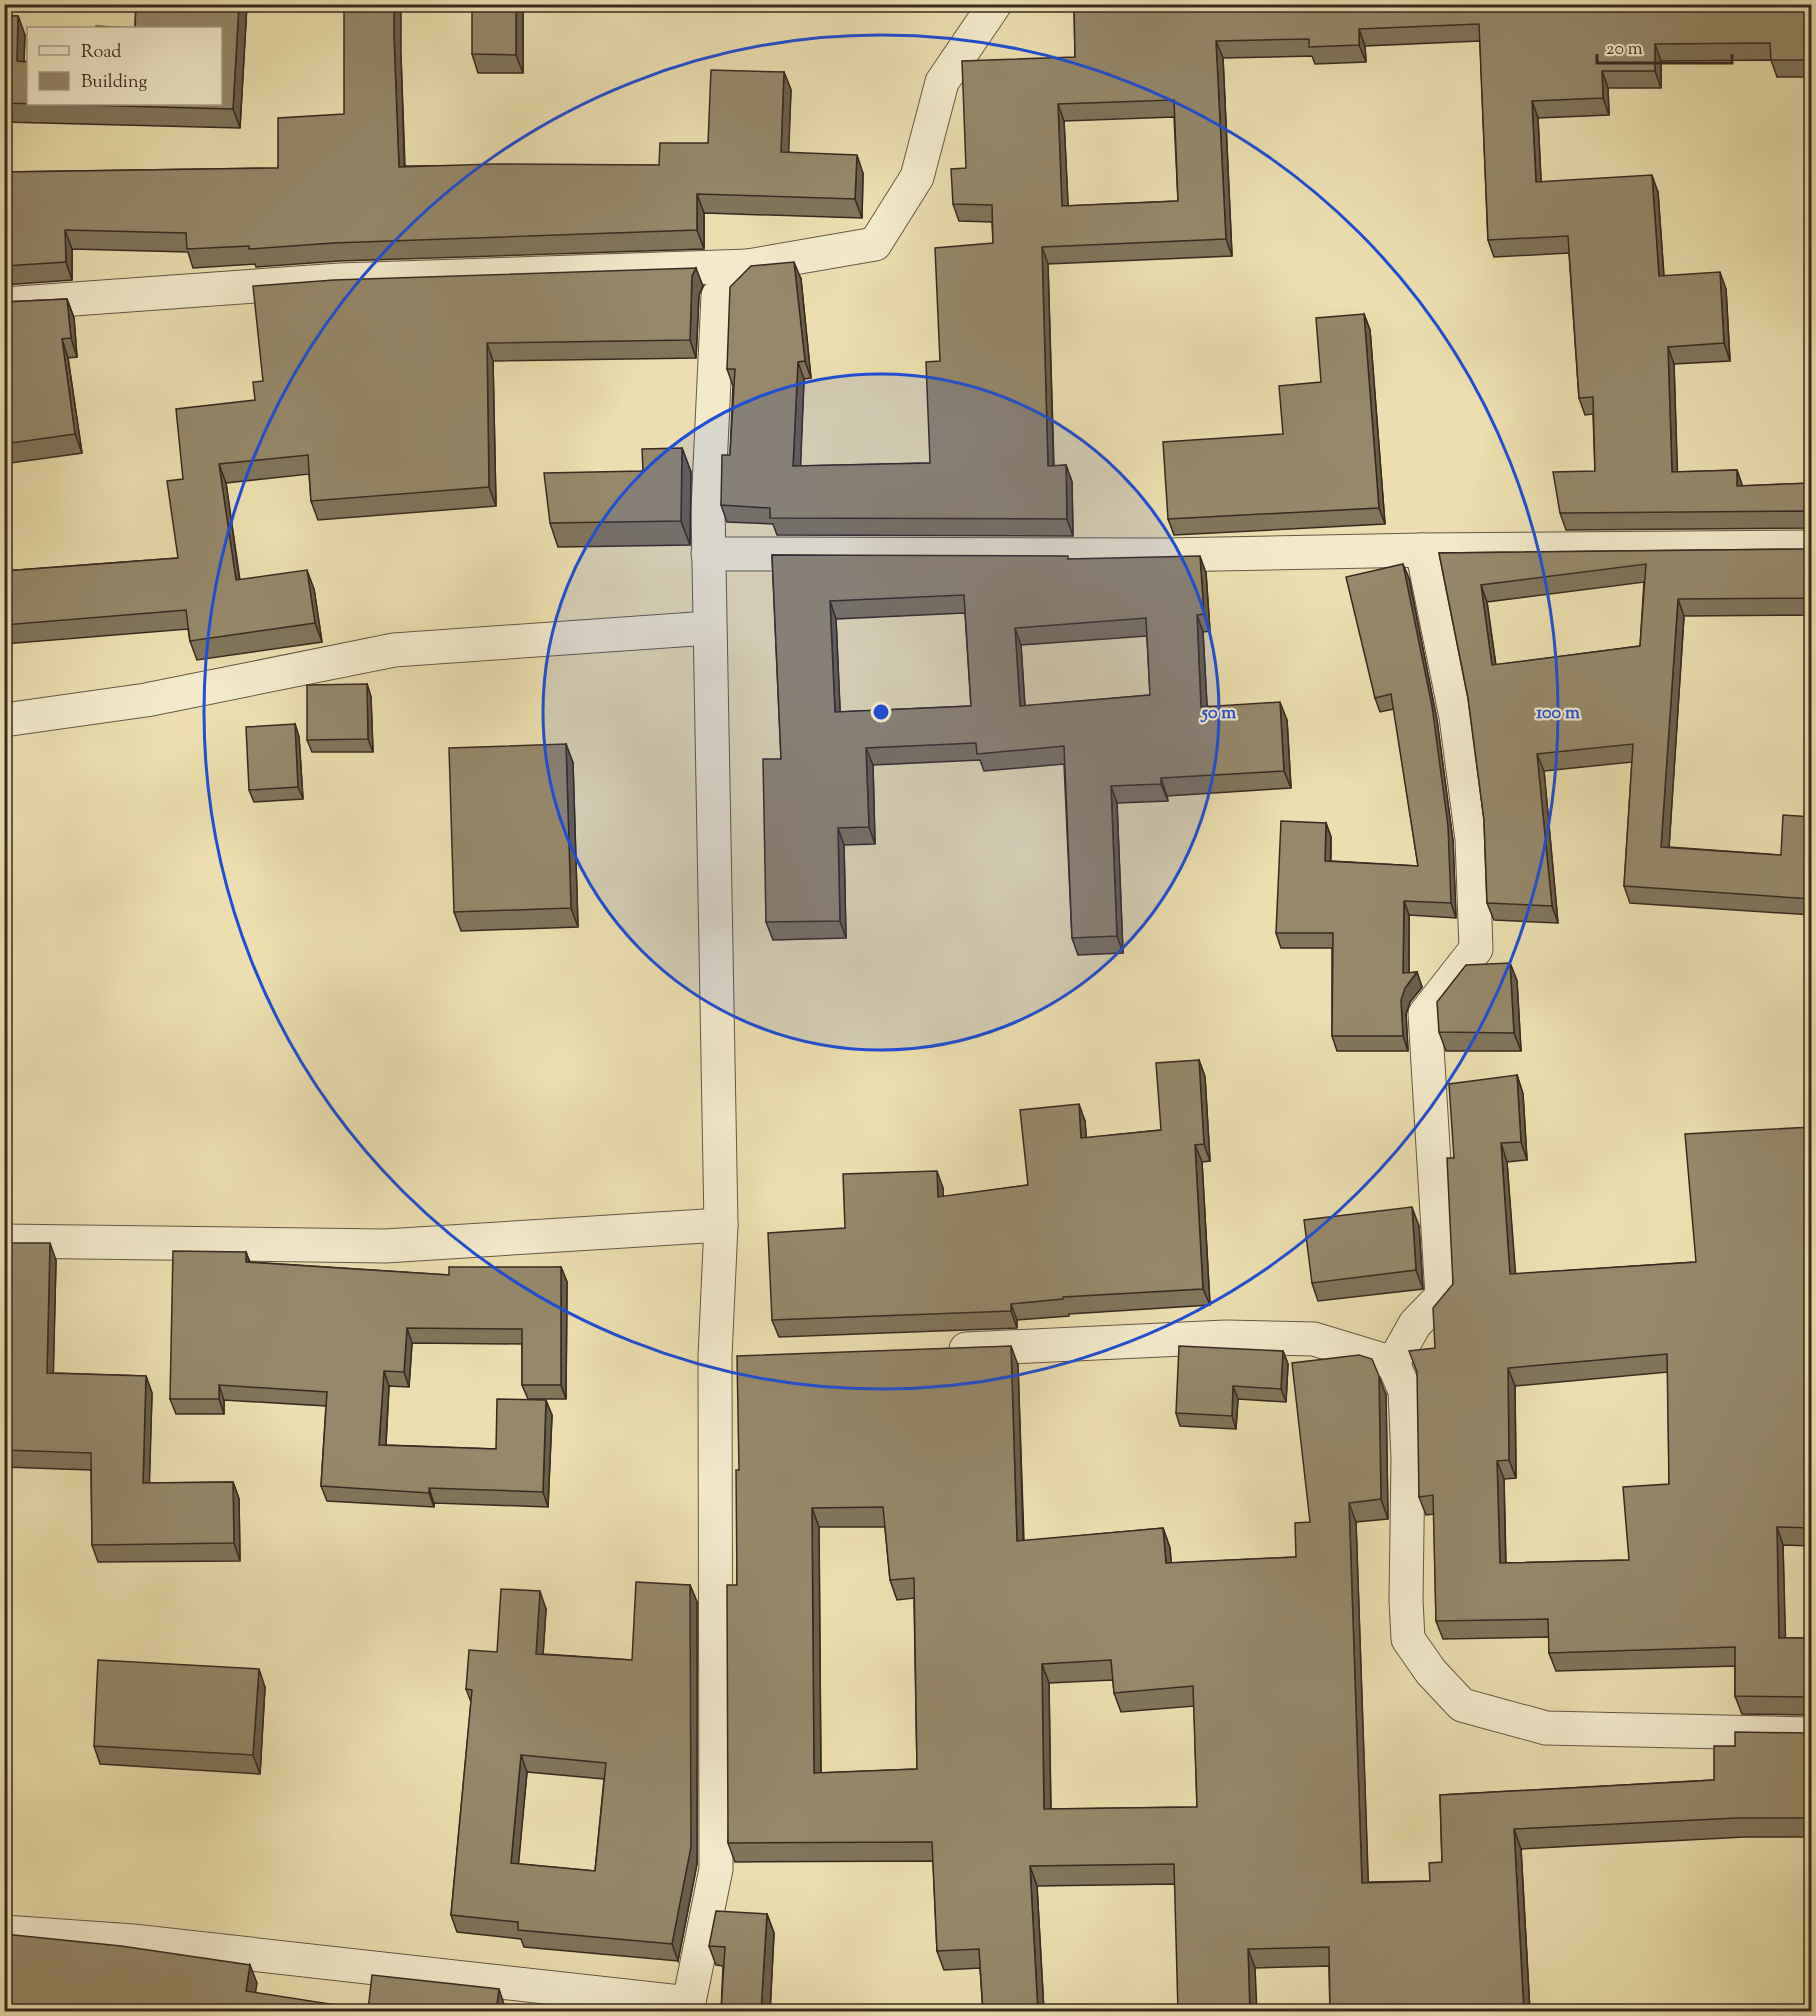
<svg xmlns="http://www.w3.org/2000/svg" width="1816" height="2016" font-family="'Sorts Mill Goudy',serif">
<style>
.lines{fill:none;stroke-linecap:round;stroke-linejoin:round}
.minor-casing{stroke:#655743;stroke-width:35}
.minor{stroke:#f3eaca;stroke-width:33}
.wall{fill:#81755a;stroke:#382a1f;stroke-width:1.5;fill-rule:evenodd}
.shaded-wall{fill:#695f4a;stroke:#382a1f;stroke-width:1.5}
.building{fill:#968869;stroke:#382a1f;stroke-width:1.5;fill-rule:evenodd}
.ring{fill:none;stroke:#1d4ed8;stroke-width:3}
.centre{fill:#1d4ed8;stroke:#f3eaca;stroke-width:3}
.ring-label{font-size:18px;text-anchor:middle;font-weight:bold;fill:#1d4ed8;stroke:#f3eaca;stroke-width:4.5;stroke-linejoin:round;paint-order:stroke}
</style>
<rect width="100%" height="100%" fill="#ecdeae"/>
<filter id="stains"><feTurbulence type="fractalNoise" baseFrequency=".00333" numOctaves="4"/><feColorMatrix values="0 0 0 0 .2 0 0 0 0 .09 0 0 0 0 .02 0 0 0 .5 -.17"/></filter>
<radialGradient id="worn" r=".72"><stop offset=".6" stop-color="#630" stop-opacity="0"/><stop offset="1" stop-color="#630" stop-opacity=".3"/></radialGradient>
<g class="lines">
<defs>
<g id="minor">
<path d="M4 304 340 280 748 266"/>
<path d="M1422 550 1812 547"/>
<path d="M708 554 1166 555 1422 550 1456 717 1472 839 1476 949 1425 1014 1442 1296 1415 1324 1393 1363"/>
<path d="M4 720 146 700 394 650 709 628"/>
<path d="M4 1241 385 1246 721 1225"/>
<path d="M966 1349 1226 1337 1314 1339 1393 1363 1405 1391 1408 1458 1406 1600 1408 1639 1431 1672 1462 1705 1546 1728 1812 1734"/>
<path d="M4 1932 133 1941 689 2003"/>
<path d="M687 2012 716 1869 715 1357 721 1225 708 509 718 296 748 266 875 244 917 177 942 82 995 4"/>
</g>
</defs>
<use href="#minor" class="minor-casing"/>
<use href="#minor" class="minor"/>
</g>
<g class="wall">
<path d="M136 4H247L240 128 4 122V16H18L25 35 24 61 220 104 135 28Z"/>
<path d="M523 4V73H478L472 54Z"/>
<path d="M1074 4H1812V77H1777L1771 60 1661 61V88H1608L1609 115 1538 118 1541 182 1658 192 1664 276 1726 289 1730 361 1674 364 1677 472 1737 470 1742 486 1812 483V528L1566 530 1560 513 1595 471 1593 414 1585 415 1579 398 1569 253 1494 257 1488 240 1480 41 1365 46 1366 62 1315 64 1312 56 1223 58 1232 256 1048 264 1054 466 1066 465 1072 482 1073 536 777 535 773 524 727 522 721 505 730 455 733 386 727 369 801 279 811 378 804 379 800 466 930 463 940 361 993 243 992 222 959 221 953 204 966 168 1075 57ZM1174 117 1178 201 1068 206 1064 121Z"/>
<path d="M401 56 405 166 659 165 708 143 784 72 791 90 788 152 863 173 862 218 704 213V249L339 261 256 267 255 264 193 268 188 252 72 249V280L4 285V172L278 168 344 114Z"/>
<path d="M703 286 699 295 696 358 493 361 496 506 318 520 311 501 309 474 226 483 240 580 314 589 322 642 197 660 190 641 188 629 4 644V571L178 558 183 479 255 400 263 381Z"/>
<path d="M67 299 74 318 77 357 68 358 82 453 4 464V302Z"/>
<path d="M1364 314 1370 330 1385 524 1174 535 1168 519 1283 434 1321 382Z"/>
<path d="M682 448 691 472 690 545 558 547 550 523Z"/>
<path d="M1812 547V648L1811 615 1684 616 1669 847 1781 855 1812 817V915L1630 903 1624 886 1632 762 1544 771 1558 923 1494 920 1487 903 1484 820 1468 698 1439 553 1806 549ZM1644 582 1640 646 1496 665 1487 602Z"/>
<path d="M772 555 1068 559 1206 573 1210 631 1203 632 1207 706 1287 720 1291 788 1167 796 1168 801 1117 803 1123 953 1078 955 1072 938 1064 764 984 771 980 760 873 765 875 844 844 845 846 938 773 940 766 922 781 759ZM965 613 971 706 840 712 836 619ZM1147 636 1150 695 1025 706 1021 645Z"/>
<path d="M1409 578 1437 720 1453 841 1456 918 1409 915V973L1417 972 1422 987 1410 1002 1406 1014 1408 1051H1337L1332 1036V948H1281L1276 933 1326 823 1331 837V861L1418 866 1394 709 1380 712 1375 698Z"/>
<path d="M367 684 371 697 373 752H312L307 740Z"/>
<path d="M295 724 299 737 303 799 254 802 249 790Z"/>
<path d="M566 744 573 763 578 927 461 931 454 912Z"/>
<path d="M1510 963 1517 981 1521 1051H1446L1439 1032Z"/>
<path d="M1199 1060 1205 1077 1210 1161 1202 1162 1210 1305 1069 1314V1316L1017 1320V1328L779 1337 772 1320 845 1228 943 1188V1197L1028 1185 1085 1121 1086 1138 1161 1130Z"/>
<path d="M1517 1075 1523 1094 1527 1160 1507 1162 1515 1274 1696 1262 1812 1127V1546L1783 1545 1785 1638H1812V1715L1742 1714 1735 1696V1666L1556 1671 1549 1653V1637L1443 1639 1436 1621 1434 1514 1426 1515 1419 1497 1435 1348 1453 1284 1454 1158ZM1668 1372 1669 1484 1629 1560 1506 1563 1504 1479 1516 1478 1515 1386Z"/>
<path d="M1419 1226 1423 1289 1318 1301 1312 1283Z"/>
<path d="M4 1247 56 1260 53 1373 146 1376 152 1393 149 1483 233 1482 239 1499 240 1561 98 1562 92 1545 91 1470 4 1467Z"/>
<path d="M246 1252 250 1262 449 1275 561 1267 567 1282 566 1399H528L522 1385V1344L412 1343 409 1387 389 1386 386 1445 496 1449 552 1415 548 1507 434 1503V1507L327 1501 321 1486 326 1406 224 1400V1414H176L170 1399Z"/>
<path d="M1283 1351 1288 1364 1286 1402 1238 1399 1236 1429 1180 1426 1176 1413Z"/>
<path d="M1018 1365 1024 1541 1163 1528 1170 1548 1171 1563 1296 1557 1310 1522 1386 1395 1388 1519 1356 1522 1368 1882 1430 1881 1442 1862 1440 1795 1714 1780 1735 1746 1805 1733 1812 1730V1837H1744L1521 1849 1530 2012H1330L1329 1966 1255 1968 1175 1884 1037 1886 1044 2012H983L980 1968 944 1970 937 1951 933 1861 735 1862 728 1843 737 1585 739 1470ZM819 1527H885L890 1580 897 1600 914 1598 917 1769 821 1773ZM1113 1680 1114 1693 1121 1712 1194 1706 1197 1807 1051 1809 1049 1683Z"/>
<path d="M690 1585 697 1602V1864L678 1961 524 1947 521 1939 457 1932 451 1915 471 1702 466 1689 497 1652 546 1609 543 1654 632 1660ZM527 1772 604 1779 595 1871 518 1864Z"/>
<path d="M4 1600 8 1735H4Z"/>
<path d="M265 1687 260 1774 100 1764 94 1746Z"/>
<path d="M767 1914 774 1933 770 2012H721L723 1966 716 1965 709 1946Z"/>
</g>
<g class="shaded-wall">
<path d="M239 4H247L240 128 233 109Z"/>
<path d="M394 4H401V56L405 185 399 167 394 37Z"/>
<path d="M516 4H523V73L516 55Z"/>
<path d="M18 16 25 35 23 80 17 61Z"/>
<path d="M1359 29 1365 46 1366 62 1359 45Z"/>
<path d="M1807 30 1812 43V73L1807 60Z"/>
<path d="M1216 41 1223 58 1232 256 1226 239Z"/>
<path d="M1655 44 1661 61V88L1655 71Z"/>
<path d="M1602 71 1608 88 1609 115 1603 98Z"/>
<path d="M784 72 791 90 788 171 781 152Z"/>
<path d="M1532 101 1538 118 1542 199 1536 182Z"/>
<path d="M1058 104 1064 121 1069 223 1062 206Z"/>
<path d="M857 155 863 173 862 218 855 199Z"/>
<path d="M1652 175 1658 192 1665 293 1659 276Z"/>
<path d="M697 194 704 213V249L697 230Z"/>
<path d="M65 230 72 249V280L66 262Z"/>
<path d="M1042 247 1048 264 1054 483 1048 466Z"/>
<path d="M794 262 801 279 811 378 805 361Z"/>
<path d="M696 268 703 286 699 295 696 358 690 340 692 276Z"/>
<path d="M1720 272 1726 289 1730 361 1724 343Z"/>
<path d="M67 299 74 318 77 357 71 338Z"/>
<path d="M1364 314 1370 330 1385 524 1379 508Z"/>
<path d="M62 339 68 358 82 453 75 434Z"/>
<path d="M487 343 493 361 496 506 489 487Z"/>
<path d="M1668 347 1674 364 1678 489 1672 472Z"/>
<path d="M798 362 804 379 800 483 793 466Z"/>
<path d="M682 448 691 472 690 545 681 521Z"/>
<path d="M219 464 226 483 242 599 236 580Z"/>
<path d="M1066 465 1072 482 1073 536 1067 519Z"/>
<path d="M1737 470 1743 487 1737 486Z"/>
<path d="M1200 556 1206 573 1210 631 1204 614Z"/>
<path d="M1403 564 1409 578 1437 720 1453 841 1456 918 1451 903Z"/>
<path d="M307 570 314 589 322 642 315 623Z"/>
<path d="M1481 585 1487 602 1498 682 1492 665Z"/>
<path d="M1678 599 1684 616 1668 864 1661 847Z"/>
<path d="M830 601 836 619 841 730 835 712Z"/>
<path d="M1197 615 1203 632 1208 724 1201 707Z"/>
<path d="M1015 628 1021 645 1026 724 1020 706Z"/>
<path d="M367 684 371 697 373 752 368 739Z"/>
<path d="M1280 702 1287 720 1291 788 1284 771Z"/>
<path d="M295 724 299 737 303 799 298 787Z"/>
<path d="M566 744 573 763 578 927 571 908Z"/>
<path d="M866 748 873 765 875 844 869 827Z"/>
<path d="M1537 754 1544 771 1558 923 1552 906Z"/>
<path d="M1161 778 1167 796 1168 801 1161 784Z"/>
<path d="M1111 786 1117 803 1123 953 1117 936Z"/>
<path d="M1326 823 1331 837 1330 875 1325 861Z"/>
<path d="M838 828 844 845 846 938 840 921Z"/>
<path d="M1404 901 1409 915V983L1417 972 1422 987 1410 1002 1406 1014 1408 1051 1403 1036 1401 1000 1403 973Z"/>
<path d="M1510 963 1517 981 1521 1051 1514 1033Z"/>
<path d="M1199 1060 1205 1077 1210 1161 1204 1144Z"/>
<path d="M1517 1075 1523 1094 1527 1160 1521 1142Z"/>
<path d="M1079 1104 1085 1121 1088 1155 1081 1138Z"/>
<path d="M1501 1143 1507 1162 1517 1292 1510 1274Z"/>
<path d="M1195 1145 1202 1162 1210 1305 1203 1289Z"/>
<path d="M937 1171 943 1188 944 1214 938 1197Z"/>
<path d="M1412 1207 1419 1226 1423 1289 1416 1270Z"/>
<path d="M50 1243 56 1260 53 1390 47 1373Z"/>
<path d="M246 1252 251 1267 246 1262Z"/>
<path d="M561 1267 567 1282 566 1399 561 1385Z"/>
<path d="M1011 1304 1017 1320V1328L1011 1311Z"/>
<path d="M407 1328 412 1343 409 1387 404 1372Z"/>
<path d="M1011 1346 1018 1365 1024 1561 1017 1541Z"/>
<path d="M1283 1351 1288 1364 1286 1402 1281 1389Z"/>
<path d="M1508 1368 1515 1386 1516 1478 1509 1460Z"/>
<path d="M384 1371 389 1386 385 1459 379 1445Z"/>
<path d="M146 1376 152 1393 149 1500 143 1483Z"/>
<path d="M1379 1376 1386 1395 1388 1519 1381 1499Z"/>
<path d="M219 1385 224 1400V1414L219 1399Z"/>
<path d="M1233 1386 1238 1399 1236 1429 1232 1416Z"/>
<path d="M546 1400 552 1415 548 1507 543 1492Z"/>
<path d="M1497 1461 1504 1479 1506 1581 1500 1563Z"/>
<path d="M233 1482 239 1499 240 1561 234 1543Z"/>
<path d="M429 1488 434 1503V1507L429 1493Z"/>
<path d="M1349 1503 1356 1522 1369 1902 1362 1883Z"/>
<path d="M812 1508 819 1527 821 1792 814 1773Z"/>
<path d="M1777 1527 1783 1545 1786 1656 1779 1638Z"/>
<path d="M1163 1528 1170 1548 1173 1583 1166 1563Z"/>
<path d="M690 1585 697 1602V1864L678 1961 672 1944Z"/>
<path d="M540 1591 546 1609 542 1671 536 1654Z"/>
<path d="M4 1600 8 1735 4 1725Z"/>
<path d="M1042 1664 1049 1683 1051 1828 1044 1809Z"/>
<path d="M259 1669 265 1687 260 1774 253 1755Z"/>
<path d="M521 1755 527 1772 517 1881 511 1863Z"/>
<path d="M1514 1829 1521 1849 1530 2012H1524Z"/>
<path d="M1030 1866 1037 1886 1044 2012H1038Z"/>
<path d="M767 1914 774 1933 770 2012H761Z"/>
<path d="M1248 1949 1255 1968 1257 2012H1250Z"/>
<path d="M250 1965 257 1983 253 2008 246 1991Z"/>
<path d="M499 1989 505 2007V2012H496Z"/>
</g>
<g class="building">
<path d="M136 4H239L233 109 4 103V16H18L17 61 28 62V104H220V28H96V26L135 28Z"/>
<path d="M344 4H394V37L399 167 494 164 659 165 660 143H708L711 70 784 72 781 152 857 155 855 199 697 194V230L333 243 249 249V246L187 249 186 233 65 230 66 262 4 266V172L278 168V118L344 114Z"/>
<path d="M472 4H516V55L472 54Z"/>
<path d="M1074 4H1812V30H1807V60H1771L1770 43 1655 44V71H1602L1603 98 1532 101 1536 182 1652 175 1659 276 1720 272 1724 343 1668 347 1672 472 1737 470V486L1812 483V513L1806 511 1560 513 1553 472 1595 471 1593 397 1579 398 1568 236 1488 240 1479 24 1359 29V45L1309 47V39L1216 41 1226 239 1042 247 1048 466 1066 465 1067 519 770 518V508L721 505 722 455H730L735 369H727L730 287 751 266 794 262 805 361 798 362 793 466 930 463 926 362 940 361 935 248 993 243 992 205 953 204 951 169 966 168 962 61 1075 57ZM1174 100 1178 201 1062 206 1058 104Z"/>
<path d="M696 268 692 276 690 340 487 343 489 487 311 501 308 455 219 464 236 580 307 570 315 623 190 641 186 610 4 625V571L178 558 167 481 183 479 176 409 255 400 253 382 263 381 253 286 334 280Z"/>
<path d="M67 299 71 338 62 339 75 434 4 444V302Z"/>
<path d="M1364 314 1379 508 1168 519 1163 442 1283 434 1279 386 1321 382 1316 318Z"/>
<path d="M682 448 681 521 550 523 544 473 643 471 642 449Z"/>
<path d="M1812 547V646L1811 598 1678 599 1661 847 1781 855 1783 815 1812 817V899L1624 886 1633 744 1537 754 1552 906 1487 903 1484 820 1468 698 1439 553 1806 549ZM1646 564 1640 646 1492 665 1481 585Z"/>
<path d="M772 555 1068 556V559L1200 556 1204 614 1197 615 1201 707 1280 702 1284 771 1161 778V784L1111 786 1117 936 1072 938 1064 746 977 754 976 743 866 748 869 827 838 828 840 921 766 922 763 759H781ZM964 595 971 706 835 712 830 601ZM1146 618 1150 695 1020 706 1015 628Z"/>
<path d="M1403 564 1432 706 1448 826 1451 903 1404 901 1403 973 1417 972 1405 988 1401 1000 1403 1036H1332L1333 933H1276L1281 821 1326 823 1325 861 1418 866 1391 694 1375 698 1346 577Z"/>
<path d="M367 684 368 739 307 740V685Z"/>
<path d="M295 724 298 787 249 790 246 727Z"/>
<path d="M566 744 571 908 454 912 449 748Z"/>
<path d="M1510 963 1514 1033 1439 1032 1437 1002 1466 965Z"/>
<path d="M1199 1060 1204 1144 1195 1145 1203 1289 1063 1297V1299L1011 1304V1311L772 1320 768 1233 845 1228 843 1174 937 1171 938 1197 1028 1185 1020 1110 1079 1104 1081 1138 1161 1130 1156 1063Z"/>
<path d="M1517 1075 1521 1142 1501 1143 1510 1274 1696 1262 1685 1134 1812 1127V1528L1777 1527 1779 1638H1812V1700L1806 1697 1735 1696V1647L1549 1653 1548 1619 1436 1621 1433 1495 1419 1497 1417 1372 1409 1351 1435 1348 1433 1308 1453 1284 1447 1158H1454L1449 1084ZM1667 1354 1669 1484 1623 1487 1629 1560 1500 1563 1497 1461 1509 1460 1508 1368Z"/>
<path d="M1412 1207 1416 1270 1312 1283 1304 1220Z"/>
<path d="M10 1243H50L47 1373 146 1376 143 1483 233 1482 234 1543 92 1545 91 1453 4 1450V1247H10Z"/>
<path d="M173 1251 246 1252V1262L449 1275V1267H561V1385H522V1329L407 1328 404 1372 384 1371 379 1445 496 1449 497 1399 546 1400 543 1492 429 1488V1493L321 1486 327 1392 219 1385V1399H170Z"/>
<path d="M1011 1346 1017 1541 1163 1528 1166 1563 1296 1557 1295 1523 1310 1522 1292 1363 1359 1355 1372 1359 1379 1376 1381 1499 1349 1503 1362 1883 1430 1881 1429 1863 1442 1862 1440 1795 1714 1780V1746H1735V1732L1805 1733 1812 1730V1818H1737L1514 1829 1524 2012H1330L1329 1947 1248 1949 1250 2012H1178L1174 1864 1030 1866 1038 2012H983L979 1949 937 1951 932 1842 728 1843 727 1585H737L736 1470H739L737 1356ZM883 1507 890 1580 914 1578 917 1769 814 1773 812 1508ZM1111 1660 1114 1693 1193 1686 1197 1807 1044 1809 1042 1664Z"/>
<path d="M1179 1346 1283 1351 1281 1389 1233 1386 1232 1416 1176 1413Z"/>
<path d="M636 1582 690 1585 691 1847 672 1944 518 1930V1922L451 1915 472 1690 466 1689 469 1650 497 1652 501 1589 540 1591 536 1654 632 1660ZM521 1755 606 1763 595 1871 511 1863Z"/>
<path d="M98 1660 259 1669 253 1755 94 1746Z"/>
<path d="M716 1911 767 1914 761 2012H721L725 1947 709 1946Z"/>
<path d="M4 1934 121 1946 250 1965 246 1991 368 2010 372 1975 499 1989 496 2012H4Z"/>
</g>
<circle cx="881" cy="712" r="338" fill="#1d4ed8" fill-opacity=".12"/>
<g class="ring">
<circle cx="881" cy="712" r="338"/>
<circle cx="881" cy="712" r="677"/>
</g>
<circle cx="881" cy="712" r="9" class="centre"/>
<g class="ring-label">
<text x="1219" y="718">50 m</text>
<text x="1558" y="718">100 m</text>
</g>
<rect width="1816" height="2016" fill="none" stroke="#ecdeae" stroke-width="24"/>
<rect x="6" y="6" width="1804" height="2004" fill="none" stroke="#382a1f" stroke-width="3"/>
<rect x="12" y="12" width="1792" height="1992" fill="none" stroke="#382a1f" stroke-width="1.5"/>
<rect x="27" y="27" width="195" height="78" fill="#f3eaca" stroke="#a89d86" stroke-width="1.5"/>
<rect x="39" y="46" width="30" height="9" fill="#f3eaca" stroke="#a89d86" stroke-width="1.5"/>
<text x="81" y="57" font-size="18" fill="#382a1f">Road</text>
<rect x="39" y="72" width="30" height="18" fill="#968869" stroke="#a89d86" stroke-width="1.5"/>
<text x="81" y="87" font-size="18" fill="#382a1f">Building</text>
<path d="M1597 54v9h135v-9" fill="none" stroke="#382a1f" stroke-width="3"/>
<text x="1606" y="54" font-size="18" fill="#382a1f" stroke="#f3eaca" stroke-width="4.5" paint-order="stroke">20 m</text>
<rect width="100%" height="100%" filter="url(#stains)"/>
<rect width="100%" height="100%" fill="url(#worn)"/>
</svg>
